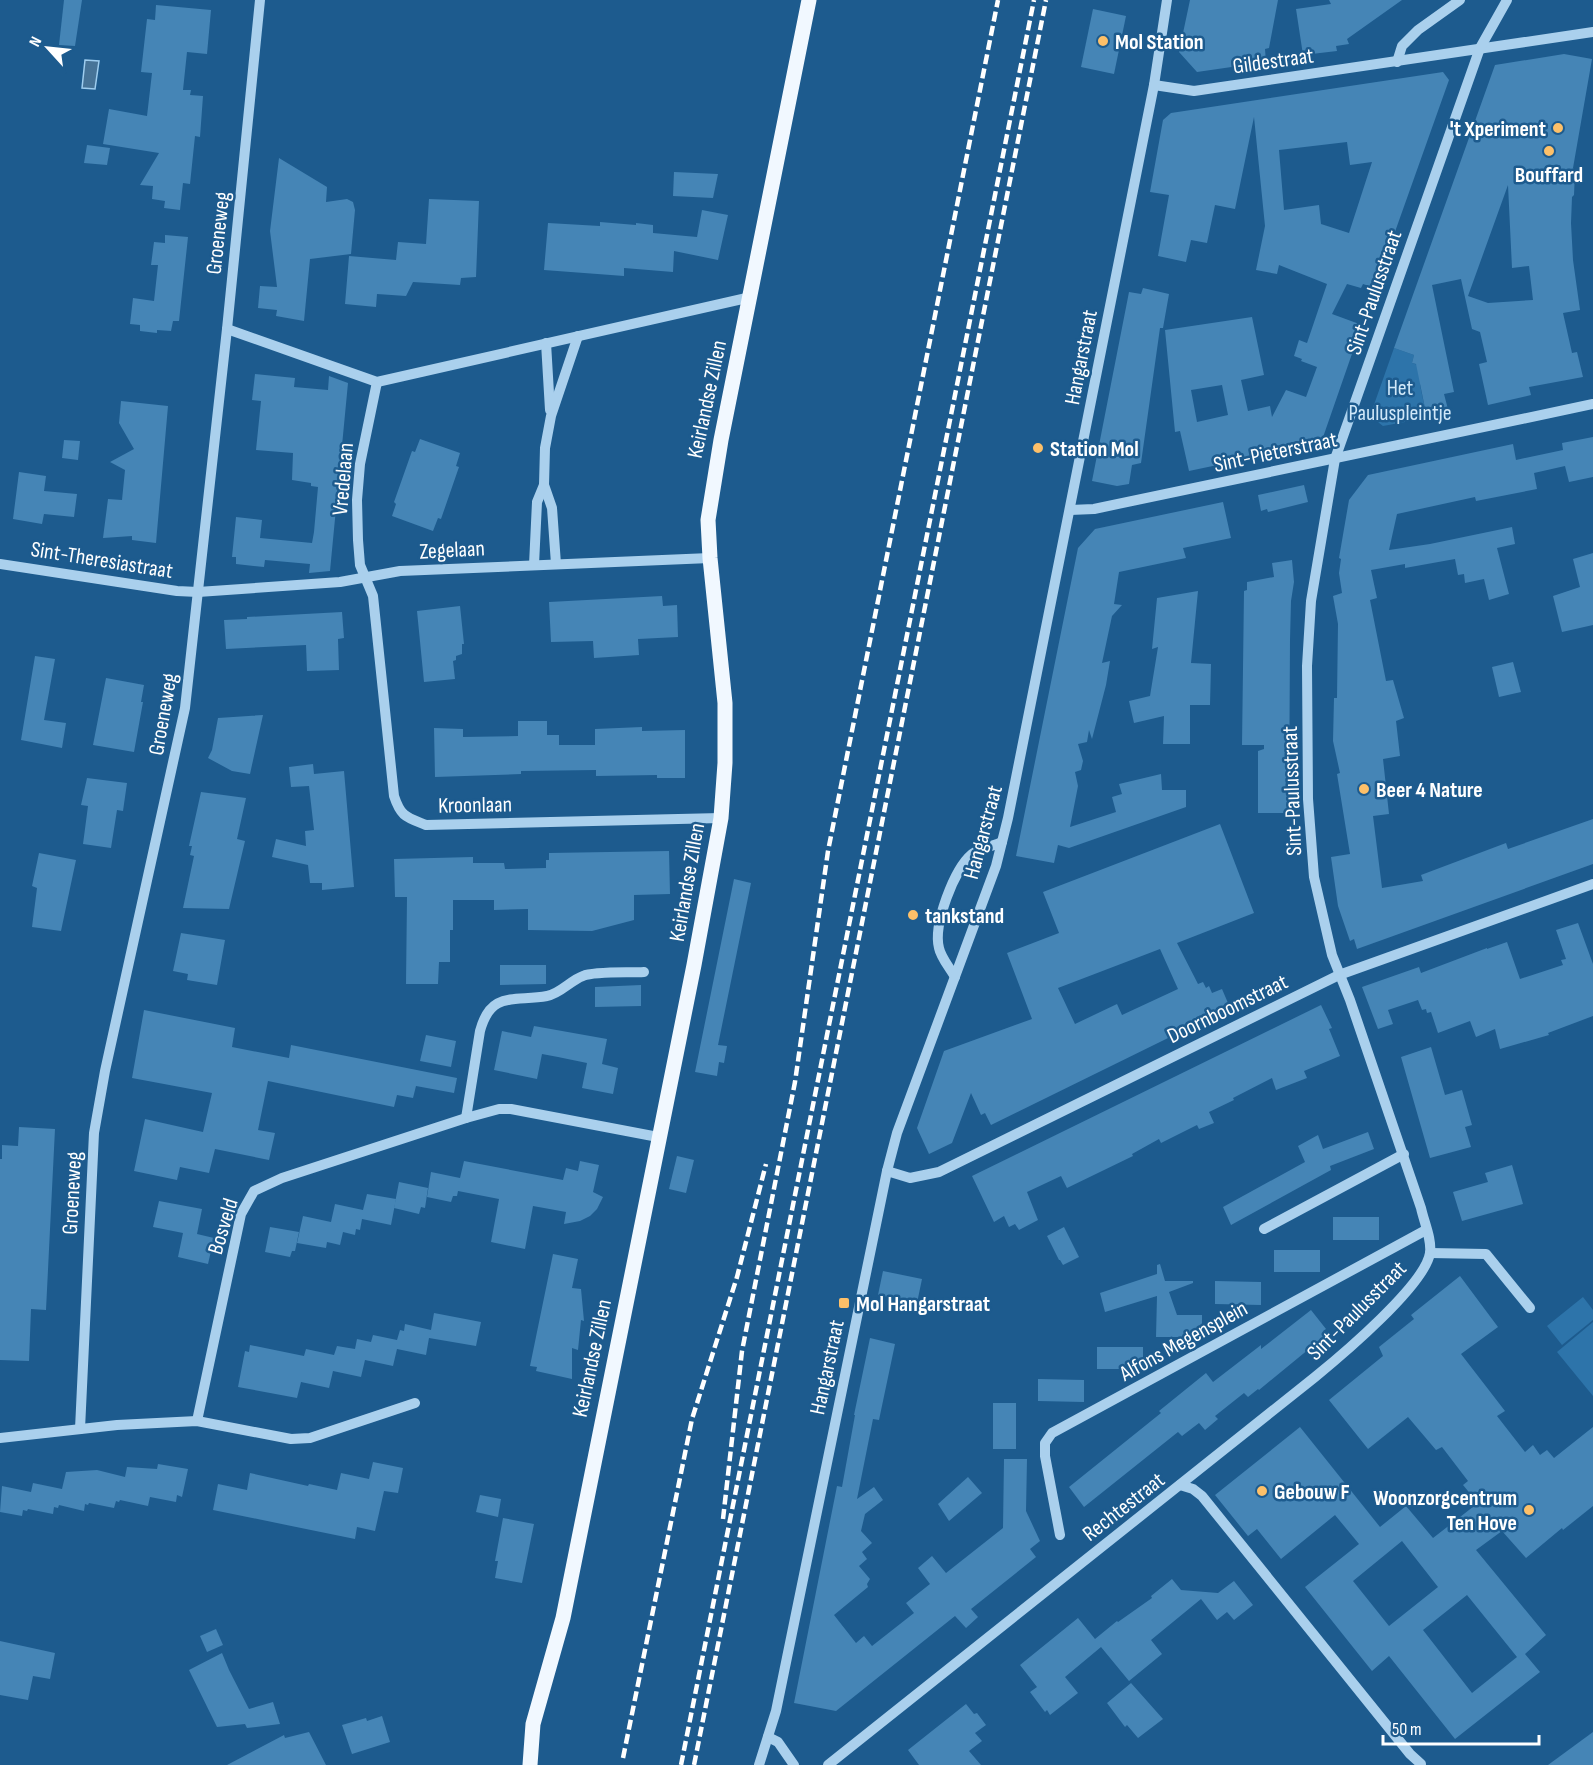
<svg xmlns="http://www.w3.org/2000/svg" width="1593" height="1765" font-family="'Sofia Sans Condensed',sans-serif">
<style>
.green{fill:#2d74aa}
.water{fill:#477498;stroke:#9ecdef;stroke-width:1.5}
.building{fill:#4585b6;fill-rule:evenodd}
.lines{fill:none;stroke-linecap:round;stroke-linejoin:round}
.minor{stroke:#aad0ed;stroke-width:10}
.major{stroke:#f1f8ff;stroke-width:15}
.rail{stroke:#fff;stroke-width:4.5;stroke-dasharray:10 4.5;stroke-linecap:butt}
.poi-dot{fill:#fdc069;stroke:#1d5b8e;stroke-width:2}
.labels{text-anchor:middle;stroke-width:5;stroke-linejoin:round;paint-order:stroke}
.poi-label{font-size:22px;font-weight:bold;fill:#fff;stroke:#1d5b8e;text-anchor:start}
.street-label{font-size:22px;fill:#fff;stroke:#1d5b8e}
.park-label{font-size:22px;fill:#d0e8f9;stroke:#1d5b8e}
</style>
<rect width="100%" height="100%" fill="#1d5b8e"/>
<g class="green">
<path d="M1394 348 1414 355 1412 363 1424 367 1420 385 1427 418 1383 426 1370 416Z"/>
<path d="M1583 1297 1593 1310V1320L1562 1345 1547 1326Z"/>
<path d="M1593 1322V1396L1557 1352Z"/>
</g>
<path class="water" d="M85 60 99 61 95 89 82 88Z"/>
<g class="building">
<path d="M64 0H82L75 46 59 45Z"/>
<path d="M1190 0H1278L1269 48 1265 49 1266 62 1197 72 1179 52Z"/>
<path d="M1329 0H1402L1347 39 1349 44 1336 46 1337 51 1303 55 1296 9 1331 4Z"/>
<path d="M156 5 211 10 207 54 187 52 183 90H191L190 95 203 96 200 137 195 136 190 184 183 183 180 210 164 208 165 201 152 199 153 186 140 185 159 153 103 144 109 109 147 116 152 73 141 72 147 19 155 20Z"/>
<path d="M1093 9 1126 16 1114 74 1081 67Z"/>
<path d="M1564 54 1592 59 1573 168 1575 172 1574 195 1572 197 1571 223 1573 260 1580 310 1563 313 1572 353 1577 352 1583 377 1529 387 1531 395 1488 405 1479 364 1487 362 1480 332 1472 329 1461 279 1432 285 1454 392 1444 394 1449 413 1427 418 1416 364 1412 363 1414 355 1394 348 1495 65ZM1508 185 1512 268 1529 266 1533 300 1488 303 1468 296Z"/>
<path d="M1443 72 1449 80 1375 288 1363 284 1361 288 1347 284 1332 314 1362 325 1321 443 1189 471 1180 431 1175 432 1165 330 1252 317 1264 375 1241 380 1248 411 1270 406 1272 417 1286 390 1306 397 1317 367 1301 361 1302 359 1294 356 1299 340 1307 343 1327 284 1279 265 1277 274 1256 270 1265 226 1254 117 1235 209 1215 205 1207 243 1191 240 1186 262 1158 256 1169 195 1150 192 1163 120 1171 113ZM1347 142 1350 165 1372 162 1349 233 1321 224 1319 205 1284 210 1279 150ZM1222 385 1228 415 1197 422 1191 390Z"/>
<path d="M87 145 110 148 107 165 84 163Z"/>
<path d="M279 158 327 187 326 202 347 199 353 202 355 210 351 254 310 259 304 321 276 316 277 310 258 308 260 286 277 287 270 231Z"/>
<path d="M674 172 718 174 713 198 673 196Z"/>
<path d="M429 199 479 201 476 277 461 278 460 285 413 282 406 296 377 294 376 307 345 304 349 256 396 260 398 242 426 244Z"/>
<path d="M702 210 728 215 718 260 674 251 673 272 624 268V276L544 270 548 223 600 226V222L636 225V223L653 225V233L697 237Z"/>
<path d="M165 235 188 237 179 321H173L171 331 157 330V333L140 331V325L130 324 133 298 154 301 158 265H151L154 242 165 243Z"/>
<path d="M1143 288 1169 294 1163 328H1160L1141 463 1132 465 1129 484 1117 486 1092 481 1129 292 1141 294Z"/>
<path d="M255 374 295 378 294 387 328 390 329 376 348 383 330 571 309 573 310 564 265 560 264 567 236 564V557H232L236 517 262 520 260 538 312 543 314 532 318 487 311 486V483L292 480 293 453 256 450 261 401 252 400Z"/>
<path d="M121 401 168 406 156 543 132 540V536L103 538 108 499 122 500 125 470 110 462 134 449 119 423Z"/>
<path d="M1593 437V477L1569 482 1565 466 1534 473 1537 489 1476 501 1475 497 1397 514 1389 550 1430 544 1512 527 1515 544 1497 548 1509 594 1489 600 1484 579 1465 583 1464 574 1458 575 1455 559 1405 568V564L1371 570 1377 598 1370 600 1386 681 1393 680 1404 718 1396 721 1400 756 1383 759 1389 814 1373 816 1382 888 1423 881 1421 875 1506 843 1508 849 1593 819V864L1357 949 1354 939 1350 941 1338 906 1331 857 1350 854 1337 774 1340 773 1333 741 1334 698H1337L1338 624 1333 596 1342 593 1339 573 1341 559 1339 558 1349 500 1368 475 1513 444 1516 460 1563 450 1562 443Z"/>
<path d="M420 439 460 453 456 466 459 467 441 519 438 518 433 531 392 516 396 504 394 502 412 451 415 452Z"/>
<path d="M64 440 80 441 78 460 62 458Z"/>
<path d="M19 472 46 476 44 491 77 494 74 517 44 514 42 524 13 519Z"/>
<path d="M1304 485 1308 502 1268 512 1267 509 1261 511 1258 495Z"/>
<path d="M1223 502 1231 538 1183 548 1186 558 1119 572 1114 604 1122 605 1112 616 1102 663 1110 661 1106 685 1092 739 1089 730 1087 742 1078 744 1083 761 1081 770 1075 772 1078 786 1070 827 1116 812 1112 797 1122 794 1119 784 1161 774 1162 790H1186V807L1069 848 1058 845 1054 863 1016 856 1078 548 1095 529Z"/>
<path d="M1593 553V625L1562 632 1553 596 1580 587 1573 559Z"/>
<path d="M1292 560 1294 582 1291 601 1290 640 1289 813H1258V751L1264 749V745H1242L1244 591 1247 590V582L1274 577 1272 563Z"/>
<path d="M1198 591 1191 663 1211 664 1210 705H1190V744H1163L1164 716 1134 723 1129 701 1150 696 1158 647 1152 649 1157 598Z"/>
<path d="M662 596 663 606 677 605 678 637 638 639 639 655 594 658 593 641 551 642 549 602Z"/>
<path d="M460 606 464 644H462V654L456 656V660L453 661 455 679 424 682 417 611Z"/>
<path d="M342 612 344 638 338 639 339 670 307 671 306 645 226 649 224 620 247 619V617Z"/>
<path d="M35 656 55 659 44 720 66 723 62 748 21 740Z"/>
<path d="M1513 662 1521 692 1499 697 1492 667Z"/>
<path d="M106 678 144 685 141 702H143L134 752 93 745Z"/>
<path d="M263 715 250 774 232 771 208 758 212 750 218 718Z"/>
<path d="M518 721H547V735H559V745H595V729L642 727V731L685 730V778H657V775L596 776V770L521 771V774L435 777 434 728 463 729V737L518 736Z"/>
<path d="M313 764 314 774 344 771 354 887 322 890V883H310L308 865 272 857 276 839 306 846 305 831 314 830 309 786 291 787 289 767Z"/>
<path d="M87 778 127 783 123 811 117 810 111 848 83 844 88 806 81 805Z"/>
<path d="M201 792 246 798 237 839 245 841 229 909 183 908 194 856 190 855 192 846H189Z"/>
<path d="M1220 824 1254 913 1177 943 1198 984 1203 982 1206 988 1209 986 1212 993 1222 989 1228 1003 1219 1008 1221 1012 991 1125 985 1113 981 1115 971 1093 952 1143 929 1154 917 1128 944 1051 1032 1019 1007 953 1059 933 1043 892ZM1160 949 1178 989 1122 1015 1117 1004 1075 1024 1058 988Z"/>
<path d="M669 851 670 894 634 895V920L592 931 528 930V909L494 910V900H453V930H450V962H439L438 984H406L407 897H395L394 859 473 857V863H504L505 869 546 868V860H549V853Z"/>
<path d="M39 853 76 860 61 931 32 927 37 888 32 886Z"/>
<path d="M734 879 751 883 718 1045 727 1046 724 1063 719 1062 717 1076 695 1072Z"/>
<path d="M1578 923 1593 964V1016L1548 1033 1549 1035 1500 1049 1495 1029 1476 1037 1470 1021 1438 1033 1431 1012 1427 1013 1426 1009 1422 1010 1418 1000 1388 1010 1393 1024 1378 1029 1362 987 1419 967 1421 973 1487 948V949L1507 942 1520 979 1563 965 1561 960 1566 959 1556 930Z"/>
<path d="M181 933 225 940 217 985 187 980 188 974 173 971Z"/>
<path d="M500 965H546V984L500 985Z"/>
<path d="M641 985V1006L595 1007V987Z"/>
<path d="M1321 1005 1332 1028 1329 1029 1340 1056 1304 1071 1307 1078 1276 1090 1272 1078 1233 1098 1234 1100 1209 1112 1214 1123 1199 1129 1197 1125 1161 1143 1159 1139 1132 1154 1133 1156 1067 1188 1061 1176 1027 1192 1038 1220 1019 1230 1015 1224 1009 1227 1004 1216 994 1222 972 1176Z"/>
<path d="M144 1010 235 1028 232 1047 289 1058 291 1045 457 1078 454 1093 416 1086 413 1098 397 1095 394 1107 268 1081 258 1130 275 1133 269 1160 215 1149 209 1173 180 1167 177 1180 134 1171 145 1119 203 1132 212 1093 132 1078Z"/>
<path d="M534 1026 607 1039 602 1064 618 1068 613 1094 582 1088 587 1063 558 1057 542 1054 537 1079 494 1070 502 1031 531 1037Z"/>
<path d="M426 1035 456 1041 451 1067 420 1061Z"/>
<path d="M1431 1047 1445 1095 1462 1090 1472 1125 1465 1127 1471 1147 1430 1158 1401 1057Z"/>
<path d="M19 1127 55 1129 46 1310 31 1309 29 1361 0 1360V1159H2V1145L18 1146Z"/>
<path d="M1368 1132 1374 1149 1330 1166 1331 1170 1231 1225 1223 1207 1305 1162 1298 1146 1318 1135 1323 1149Z"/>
<path d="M677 1156 694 1160 686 1193 669 1189Z"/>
<path d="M464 1161 563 1180 566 1168 578 1171 580 1161 599 1165 593 1192 603 1197 597 1209 590 1216 580 1221 564 1224 566 1212 533 1206 525 1249 491 1242 499 1199 458 1191 457 1196H453L451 1202 427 1197 431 1172 460 1178Z"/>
<path d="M1512 1165 1523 1204 1462 1221 1453 1192 1488 1182 1485 1173Z"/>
<path d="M399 1182 428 1188 425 1208 421 1207 419 1214 394 1208Z"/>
<path d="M367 1194 396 1199 391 1225 362 1219 360 1230 356 1229 355 1235 343 1232 340 1245 327 1242 326 1248 297 1243 303 1216 331 1222 335 1204 363 1210Z"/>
<path d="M159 1201 202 1209 197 1234 214 1238 208 1264 178 1257 183 1233 153 1227Z"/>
<rect x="1333" y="1217" width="46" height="23"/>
<path d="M270 1227 299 1232 295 1251H292L290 1257 265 1252Z"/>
<path d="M1064 1227 1079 1257 1063 1265 1060 1260H1059L1047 1236Z"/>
<rect x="1274" y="1250" width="46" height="22"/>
<path d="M553 1254 578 1259 572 1288 581 1289 584 1321 581 1320 578 1350 572 1348V1379L536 1371 537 1367 530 1366Z"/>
<path d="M1160 1264 1165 1281H1193V1283L1169 1292 1177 1315H1202V1337H1156L1157 1296 1105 1312 1100 1293 1157 1274V1265Z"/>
<path d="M883 1271 922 1279 917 1303 878 1295Z"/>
<path d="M1460 1276 1498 1327 1461 1354 1505 1411 1497 1416 1525 1452 1533 1445 1540 1455 1547 1450 1554 1458 1593 1427V1506L1563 1530 1562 1528 1526 1558 1502 1531 1476 1550 1546 1635 1525 1654 1540 1672 1455 1739 1389 1656 1372 1671 1305 1587 1359 1544 1335 1515 1281 1559 1257 1529 1248 1536 1215 1495 1300 1427 1380 1527 1406 1506 1433 1538 1478 1503 1463 1485 1468 1481 1442 1447 1436 1450 1408 1417 1368 1449 1329 1400 1383 1356 1379 1347 1414 1319 1411 1315ZM1402 1541 1438 1587 1389 1626 1353 1581ZM1467 1595 1517 1657 1472 1693 1423 1630Z"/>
<path d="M1215 1281 1261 1282V1305L1215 1304Z"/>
<path d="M1311 1310 1326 1329 1323 1331 1326 1335 1259 1390 1258 1389 1248 1397 1244 1393 1215 1416 1218 1419 1205 1430 1199 1423 1182 1436 1178 1432 1084 1507 1069 1487 1161 1413 1159 1411 1206 1373 1213 1382 1261 1345V1349Z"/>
<path d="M434 1313 481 1322 476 1346 429 1338 426 1355 397 1349 393 1366 365 1360 361 1377 333 1371 329 1388 301 1382 297 1398 238 1387 245 1351 249 1352 250 1345 304 1356 306 1349 334 1355 337 1346 355 1349 357 1339 371 1342 373 1335 397 1340 400 1330 404 1331 405 1324 431 1330Z"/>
<path d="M870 1338 895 1344 879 1420 873 1419 857 1499 874 1487 883 1500 865 1514 861 1531 872 1543 862 1552 867 1559 859 1566 870 1579 867 1584 868 1587 834 1615 856 1643 864 1636 872 1646 914 1613 906 1603 930 1584 918 1568 932 1556 946 1573 1003 1528 1004 1459H1027L1026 1511 1040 1541 1030 1549 1036 1557 971 1609 978 1617 966 1628 955 1616 836 1711 794 1703 837 1486 842 1487 855 1415H854Z"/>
<rect x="1097" y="1347" width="46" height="22"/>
<path d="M1038 1379 1084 1380V1402L1038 1401Z"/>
<rect x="993" y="1403" width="23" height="46"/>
<path d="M373 1462 403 1468 398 1493 384 1491 375 1531 357 1527 355 1539 213 1510 218 1484 247 1490 250 1473 308 1486 309 1484 337 1490 341 1473 369 1479Z"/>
<path d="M158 1464 188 1469 182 1497 177 1495 176 1502 150 1497 148 1506 120 1500 119 1502 116 1501 114 1508 89 1503 88 1505 85 1504 84 1511 59 1505 58 1508 54 1507 53 1514 28 1509 27 1511 23 1510 22 1516 0 1512 2 1486 31 1492 33 1483 62 1489 66 1472 97 1470 125 1477 127 1467 157 1469Z"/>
<path d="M968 1477 982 1493 949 1521 938 1504Z"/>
<path d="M480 1495 501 1499 498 1517 476 1512Z"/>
<path d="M503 1518 534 1524 522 1583 495 1578 498 1561H495Z"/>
<path d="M1172 1579 1181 1590 1218 1593 1234 1581 1253 1605 1234 1620 1227 1612 1217 1620 1201 1599 1151 1640 1162 1654 1129 1681 1101 1647 1065 1677 1078 1693 1050 1715 1047 1710 1045 1712 1030 1692 1037 1687 1020 1665 1078 1618 1095 1639 1117 1621 1118 1622 1152 1598 1151 1596Z"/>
<path d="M216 1629 223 1645 207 1652 200 1636Z"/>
<path d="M0 1641 55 1653 50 1679 33 1676 28 1700 0 1695Z"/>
<path d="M222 1653 229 1670 249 1709 273 1702 280 1724 247 1728 245 1724 217 1727 189 1670Z"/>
<path d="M1131 1683 1163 1719 1138 1738 1127 1725 1125 1727 1107 1703Z"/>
<path d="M966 1704 974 1714 977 1713 986 1725 975 1733 982 1741 969 1751 981 1765H919L908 1750Z"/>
<path d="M382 1716 390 1742 352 1754 342 1725 366 1718 367 1721Z"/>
<path d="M309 1732 326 1765H227L284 1735 285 1738Z"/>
<path d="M1593 1732V1765H1548Z"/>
</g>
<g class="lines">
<g class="minor">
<path d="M1397 62 1402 46 1418 30 1460 0"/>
<path d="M1154 85 1194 91 1593 32"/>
<path d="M227 329 377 382 751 297"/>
<path d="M546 343 550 410"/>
<path d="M377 382 360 464 357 500 358 540 360 565 373 596 394 796C401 817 406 817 426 825L721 818"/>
<path d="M1070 510 1094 509 1593 404"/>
<path d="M0 564 177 591 198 592 340 582 400 571 710 558"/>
<path d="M556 564 552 508 544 485 545 448 551 416 578 336"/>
<path d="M534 565 537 502 544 485"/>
<path d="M955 977C950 968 941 958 939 948 933 925 954 869 972 854 979 849 993 846 1002 842"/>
<path d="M466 1118 480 1031C491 990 515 1002 547 996 560 994 571 980 583 976 595 971 629 973 644 972"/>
<path d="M887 1171 910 1178 939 1172 1339 975 1593 884"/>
<path d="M1264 1229 1404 1154"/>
<path d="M1430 1253 1486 1254 1530 1308"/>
<path d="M197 1421 241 1214 254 1191 282 1178 466 1118 499 1109H511L658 1137"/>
<path d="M80 1429 94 1133 105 1071 185 708 227 329 260 0"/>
<path d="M0 1438 117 1425 197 1421 291 1439 310 1438 415 1403"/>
<path d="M1180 1485 1193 1489 1202 1496 1410 1754 1421 1764"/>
<path d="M1060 1535 1045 1456V1443L1052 1433 1426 1230"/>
<path d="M768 1737 778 1742 794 1765"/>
<path d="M759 1765 776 1711 887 1171 897 1133 996 866 1008 818 1154 85 1167 0"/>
<path d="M828 1765 1315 1377C1342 1355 1425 1285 1430 1253 1432 1239 1424 1222 1421 1208L1350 1000 1332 955 1314 877 1308 799 1307 666 1311 601 1335 459 1480 48 1507 0"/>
</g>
<path class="major" d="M530 1765 533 1724 563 1618 694 965 721 818 725 763V703L710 558 708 520 721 440 809 0"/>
<g class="rail">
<path d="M723 1519 742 1351 795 1082 828 851 998 0"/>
<path d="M623 1758 692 1419 737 1277 766 1164"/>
<path d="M681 1765 1034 0"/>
<path d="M694 1765 1046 0"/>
</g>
</g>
<g class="poi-dot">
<circle cx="1103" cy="41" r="6"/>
<circle cx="1558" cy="128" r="6"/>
<circle cx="1549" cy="151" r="6"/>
<circle cx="1038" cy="448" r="6"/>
<circle cx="1364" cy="789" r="6"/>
<circle cx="913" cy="915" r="6"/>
<rect x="838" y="1297" width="12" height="12" rx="3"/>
<circle cx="1262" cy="1491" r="6"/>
<circle cx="1529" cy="1510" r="6"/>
</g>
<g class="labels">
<g class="poi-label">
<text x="1115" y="49">Mol Station</text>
<text x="1546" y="136" text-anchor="end">'t Xperiment</text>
<text x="1549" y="182" text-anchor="middle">Bouffard</text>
<text x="1050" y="456">Station Mol</text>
<text x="1376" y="797">Beer 4 Nature</text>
<text x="925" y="923">tankstand</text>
<text x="856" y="1311">Mol Hangarstraat</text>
<text x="1274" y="1499">Gebouw F</text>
<text x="1517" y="1505" text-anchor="end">Woonzorgcentrum<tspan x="1517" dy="25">Ten Hove</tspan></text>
</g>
<g class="street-label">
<text transform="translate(1273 60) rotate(-8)" y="8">Gildestraat</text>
<text transform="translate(217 233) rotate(-84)" y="8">Groeneweg</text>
<text transform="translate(1373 292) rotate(-71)" y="8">Sint-Paulusstraat</text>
<text transform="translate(1080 357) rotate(-79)" y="8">Hangarstraat</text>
<text transform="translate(706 399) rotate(-78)" y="8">Keirlandse Zillen</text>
<text transform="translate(1275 451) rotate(-12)" y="8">Sint-Pieterstraat</text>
<text transform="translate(342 479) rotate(-85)" y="8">Vredelaan</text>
<text transform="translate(452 549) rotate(-3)" y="8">Zegelaan</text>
<text transform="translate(102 559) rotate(9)" y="8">Sint-Theresiastraat</text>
<text transform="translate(162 714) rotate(-80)" y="8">Groeneweg</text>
<text transform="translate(1291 791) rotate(-92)" y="8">Sint-Paulusstraat</text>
<text transform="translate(475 804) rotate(-1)" y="8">Kroonlaan</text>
<text transform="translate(982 832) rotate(-75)" y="8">Hangarstraat</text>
<text transform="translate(686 882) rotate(-80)" y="8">Keirlandse Zillen</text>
<text transform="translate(1227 1008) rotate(-26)" y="8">Doornboomstraat</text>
<text transform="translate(71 1193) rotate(-87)" y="8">Groeneweg</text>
<text transform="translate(222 1226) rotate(-73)" y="8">Bosveld</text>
<text transform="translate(1356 1310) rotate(-45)" y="8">Sint-Paulusstraat</text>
<text transform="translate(1183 1340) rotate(-29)" y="8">Alfons Megensplein</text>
<text transform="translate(591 1358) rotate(-78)" y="8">Keirlandse Zillen</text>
<text transform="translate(826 1367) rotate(-78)" y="8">Hangarstraat</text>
<text transform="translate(1123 1506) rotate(-38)" y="8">Rechtestraat</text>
</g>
<g class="park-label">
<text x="1400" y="395">Het<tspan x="1400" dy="25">Pauluspleintje</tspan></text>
</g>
</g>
<g transform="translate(48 48) rotate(297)" stroke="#1d5b8e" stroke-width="4.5" paint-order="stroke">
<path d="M0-4.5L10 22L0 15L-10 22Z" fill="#ffffff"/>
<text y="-9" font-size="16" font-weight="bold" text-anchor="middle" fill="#ffffff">N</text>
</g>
<path d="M1383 1735v9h156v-9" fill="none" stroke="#ffffff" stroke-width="3"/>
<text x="1392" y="1735" font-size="18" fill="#ffffff" stroke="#1d5b8e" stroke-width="4.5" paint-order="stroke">50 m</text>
</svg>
